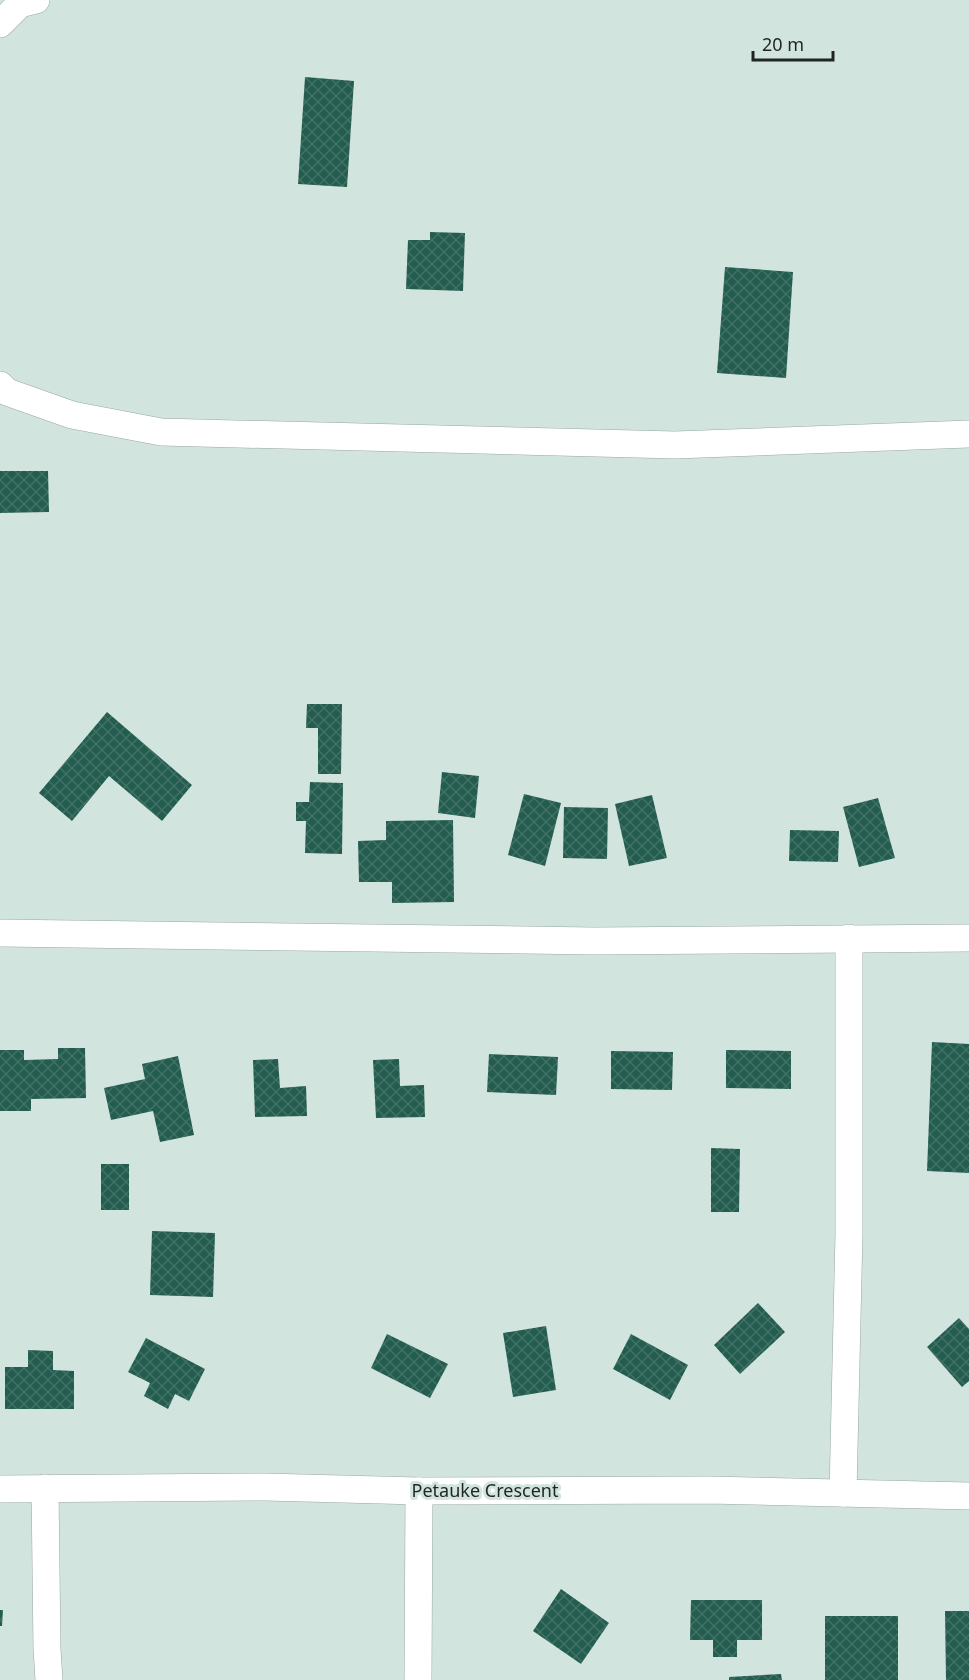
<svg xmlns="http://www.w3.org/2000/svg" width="969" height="1680" font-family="'Noto Sans',sans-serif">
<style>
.building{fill:url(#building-cross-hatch)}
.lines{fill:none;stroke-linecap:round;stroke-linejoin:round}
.minor-casing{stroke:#98a8a3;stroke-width:28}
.minor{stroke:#fff;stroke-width:27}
.labels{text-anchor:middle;stroke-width:6;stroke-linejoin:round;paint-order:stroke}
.street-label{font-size:18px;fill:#1f2523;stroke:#d2e4de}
</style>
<defs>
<pattern id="building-cross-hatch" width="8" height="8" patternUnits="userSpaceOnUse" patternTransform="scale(1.5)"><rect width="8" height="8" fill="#235d4f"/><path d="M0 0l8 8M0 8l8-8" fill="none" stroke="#427065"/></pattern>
</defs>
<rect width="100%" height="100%" fill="#d2e4de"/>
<g class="building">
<path d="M305 77 354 81 347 187 298 184Z"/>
<path d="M430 232 465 233 463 291 406 289 408 240H430Z"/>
<path d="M725 267 793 272 786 378 717 373Z"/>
<path d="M0 471H48L49 512 0 513Z"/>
<path d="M307 704H342L341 774H318V728H306Z"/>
<path d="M107 712 192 785 162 821 109 776 72 821 39 793Z"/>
<path d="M442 772 479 776 475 818 438 813Z"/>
<path d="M310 782 343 783 342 854 305 853 306 821H296V802H309Z"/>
<path d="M524 794 561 803 545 866 508 855Z"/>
<path d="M652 795 667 858 629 866 615 804Z"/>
<path d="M878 798 895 858 859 867 843 807Z"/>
<path d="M564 807 608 808 607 859 563 858Z"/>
<path d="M453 820 454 902 392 903V882H359L358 841 386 840V821Z"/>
<path d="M790 830 839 831 838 862 789 861Z"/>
<path d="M932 1042 969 1044V1173L927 1171Z"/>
<path d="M58 1048H85L86 1098 31 1099V1111H0V1050H24V1060L58 1059Z"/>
<path d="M726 1050 791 1051V1089L726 1088Z"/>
<path d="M611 1051 673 1052 672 1090 611 1089Z"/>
<path d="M489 1054 558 1057 556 1095 487 1092Z"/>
<path d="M178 1056 194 1135 160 1142 153 1111 111 1120 104 1088 145 1079 142 1064Z"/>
<path d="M278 1059 280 1088 306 1086 307 1116 255 1117 253 1060Z"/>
<path d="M399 1059 400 1086 424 1085 425 1117 376 1118 373 1060Z"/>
<path d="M711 1148 740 1149 739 1212H711Z"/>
<rect x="101" y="1164" width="28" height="46"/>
<path d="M152 1231 215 1233 213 1297 150 1295Z"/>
<path d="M758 1303 785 1332 740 1374 714 1345Z"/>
<path d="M959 1318 969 1329V1381L962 1387 927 1347Z"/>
<path d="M546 1326 556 1390 513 1397 503 1333Z"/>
<path d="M387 1334 448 1364 430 1398 371 1368Z"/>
<path d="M631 1334 688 1365 670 1400 613 1369Z"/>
<path d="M146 1338 205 1369 189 1401 175 1394 168 1409 144 1396 150 1383 128 1372Z"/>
<path d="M28 1350 53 1351V1370L74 1371V1409H5V1367H28Z"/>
<path d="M561 1589 609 1623 581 1664 533 1631Z"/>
<path d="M691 1600H762V1640H737V1657H713V1640H690Z"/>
<path d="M0 1610H3L2 1626H0Z"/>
<path d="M945 1611H969V1680H946Z"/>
<rect x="825" y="1616" width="73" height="64"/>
<path d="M781 1674 782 1680H729V1677Z"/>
</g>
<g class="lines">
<defs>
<g id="minor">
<path d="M0 24 20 4 36 0"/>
<path d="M0 385 7 392 72 415 161 432 675 445 969 434"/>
<path d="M0 933 594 941 969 938"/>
<path d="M45 1488 47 1649 49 1680"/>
<path d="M0 1489 265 1487 419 1491 708 1490 969 1496"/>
<path d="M843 1493 849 1233V938"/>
<path d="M418 1680 419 1491"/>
</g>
</defs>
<use href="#minor" class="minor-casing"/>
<use href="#minor" class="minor"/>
</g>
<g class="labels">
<g class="street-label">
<text x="485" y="1497">Petauke Crescent</text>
</g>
</g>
<path d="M753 51v9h80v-9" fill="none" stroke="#1f2523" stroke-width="3"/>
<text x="762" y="51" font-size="18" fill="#1f2523" stroke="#d2e4de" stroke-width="4.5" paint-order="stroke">20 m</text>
</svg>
